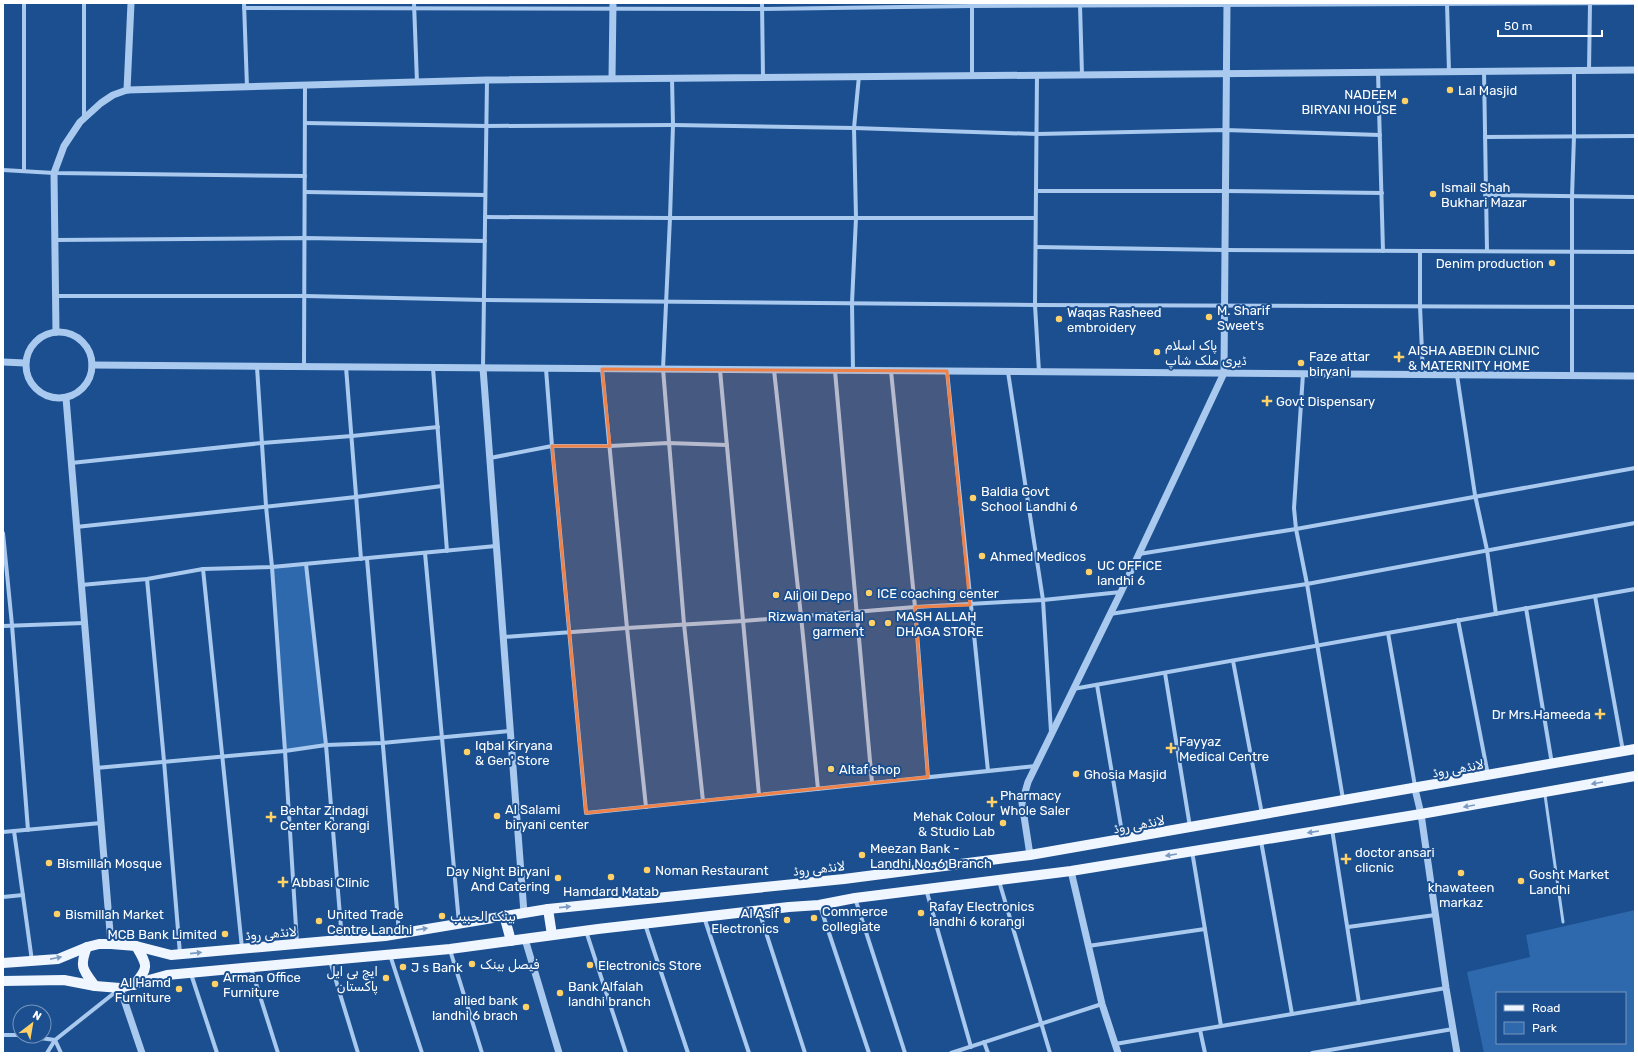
<svg xmlns="http://www.w3.org/2000/svg" width="1638" height="1056" font-family="Rubik,'Noto Naskh Arabic',sans-serif">
<style>
.green{fill:#2e69ad;fill-rule:evenodd}
.lines{fill:none;stroke-linecap:round;stroke-linejoin:round}
.service{stroke:#a9c9ee;stroke-width:3}
.minor{stroke:#a9c9ee;stroke-width:4}
.tertiary{stroke:#a9c9ee;stroke-width:7}
.primary{stroke:#f0f6ff;stroke-width:10}
.oneway{fill:#7b9ac1}
.marked{fill:#ee8249;fill-opacity:0.2;stroke:#ee8249;stroke-width:3;stroke-linejoin:round}
.poi-dot{fill:#ffd166;stroke:#1b4f8f;stroke-width:1.5}
.labels{text-anchor:middle;stroke-width:4;stroke-linejoin:round;paint-order:stroke}
.poi-label{font-size:13px;fill:#fff;stroke:#1b4f8f;text-anchor:start}
.street-label{font-size:13px;fill:#fff;stroke:#1b4f8f}
</style>
<rect width="100%" height="100%" fill="#1b4f8f"/>
<g class="green">
<path d="M306 564 326 745 285 751 272 567Z"/>
<path d="M1635 910V1053H1484L1467 972 1530 957 1526 935ZM1497 993H1625V1043H1497Z"/>
</g>
<g class="lines">
<path class="service" d="M1545 795 1563 922"/>
<g class="minor">
<path d="M244 3 247 87"/>
<path d="M414 3 417 82"/>
<path d="M762 3 763 77"/>
<path d="M1447 3 1449 72"/>
<path d="M1080 5 1082 75"/>
<path d="M244 8 761 9 972 6 1635 3"/>
<path d="M1484 71 1487 251"/>
<path d="M1589 71 1590 3"/>
<path d="M1378 72 1383 251"/>
<path d="M1037 75 1035 305 1039 372"/>
<path d="M972 76V3"/>
<path d="M672 78 673 125 670 218 663 369 684 624 703 801"/>
<path d="M84 118V3"/>
<path d="M305 123 486 126 673 125 854 128 1037 134 1225 130 1380 135"/>
<path d="M1485 137 1635 136"/>
<path d="M3 170 54 173 305 176"/>
<path d="M24 171V3"/>
<path d="M1036 191H1225L1382 193"/>
<path d="M305 192 485 195"/>
<path d="M1485 195 1635 197"/>
<path d="M485 217 670 218H1035"/>
<path d="M55 240 304 238 485 241"/>
<path d="M1036 247 1225 250 1635 252"/>
<path d="M1420 251V306L1423 375"/>
<path d="M55 296H305L485 300 1035 305 1635 307"/>
<path d="M257 367 266 506 272 567 285 751 297 943"/>
<path d="M304 367 305 86"/>
<path d="M346 367 361 559"/>
<path d="M433 368 447 551"/>
<path d="M483 368 487 80"/>
<path d="M546 369 552 446 586 813 1036 766"/>
<path d="M602 369 627 628 646 807"/>
<path d="M720 370 759 795"/>
<path d="M774 370 801 616 818 789"/>
<path d="M835 371 872 783"/>
<path d="M853 371 852 303 856 218 854 128 859 76"/>
<path d="M891 371 915 607 928 777"/>
<path d="M947 371 988 771"/>
<path d="M1008 372 1043 600 1051 732"/>
<path d="M1303 374 1294 508 1296 529 1307 584 1343 799"/>
<path d="M1457 375 1475 495 1487 550 1496 614"/>
<path d="M1572 376V197L1574 136V71"/>
<path d="M490 458 552 446H610L668 443 727 445"/>
<path d="M71 463 262 443 352 436 438 427"/>
<path d="M76 527 356 497 442 486"/>
<path d="M3 533 12 625 28 830"/>
<path d="M425 553 459 923"/>
<path d="M1139 554 1296 529 1635 468"/>
<path d="M367 559 399 933"/>
<path d="M306 564 326 745 342 940"/>
<path d="M203 569 242 948"/>
<path d="M147 579 164 761 180 954"/>
<path d="M81 585 147 579 203 569 272 567 496 546"/>
<path d="M1595 596 1623 751"/>
<path d="M1526 608 1552 764"/>
<path d="M1110 614 1307 584 1635 523"/>
<path d="M1458 620 1488 775"/>
<path d="M3 626 84 623"/>
<path d="M1388 633 1415 786"/>
<path d="M503 637 627 628 743 621 915 607 1043 600 1121 592"/>
<path d="M1233 661 1262 814"/>
<path d="M1165 673 1190 827"/>
<path d="M1097 685 1123 838"/>
<path d="M1073 689 1635 589"/>
<path d="M96 768 285 751 326 745 382 743 510 731"/>
<path d="M1332 829 1359 1003"/>
<path d="M14 831 32 961"/>
<path d="M3 832 101 823"/>
<path d="M1261 841 1292 1014"/>
<path d="M1192 851 1221 1026"/>
<path d="M999 881 1050 1053"/>
<path d="M926 889 971 1047"/>
<path d="M3 897 23 895"/>
<path d="M855 898 905 1053"/>
<path d="M820 906 869 1053"/>
<path d="M759 911 805 1053"/>
<path d="M704 917 749 1053"/>
<path d="M645 924 688 1053"/>
<path d="M1348 927 1435 915"/>
<path d="M586 931 626 1053"/>
<path d="M1088 946 1205 929"/>
<path d="M450 950 482 1053"/>
<path d="M390 955 422 1053"/>
<path d="M330 961 358 1053"/>
<path d="M251 968 278 1053"/>
<path d="M191 974 217 1053"/>
<path d="M1200 1030 1205 1053"/>
<path d="M3 1035H20"/>
<path d="M25 1036 55 1040 61 1053"/>
<path d="M984 1042 988 1053"/>
<path d="M1115 1044 1446 988"/>
<path d="M47 1053 55 1040 118 990"/>
<path d="M951 1053 1102 1004"/>
<path d="M1312 1053 1453 1029"/>
</g>
<g class="tertiary">
<path d="M612 78 613 3"/>
<path d="M127 90 131 3"/>
<path d="M56 332 54 173 64 146 80 122 101 103 113 95 127 90 487 80 1635 70"/>
<circle cx="59" cy="365" r="33"/>
<path d="M3 362 25 363"/>
<path d="M92 365 1635 376"/>
<path d="M483 368 524 913"/>
<path d="M66 398 111 944"/>
<path d="M1415 789 1421 814 1446 988 1457 1053"/>
<path d="M1030 855 1022 803 1028 782 1121 592 1224 373 1227 3"/>
<path d="M1071 871 1102 1004 1118 1053"/>
<path d="M525 939 559 1053"/>
<path d="M120 988 142 1053"/>
</g>
<g class="primary">
<path d="M548 909 552 935"/>
<path d="M504 915 511 941"/>
<path d="M87 947C79 967 83 970 95 986"/>
<path d="M3 963 58 959 87 947 99 944H111L136 946 171 955 385 936 548 909 844 879 1030 855 1635 749"/>
<path d="M3 981 64 980 95 986 120 988 167 975 450 949 598 929 789 907 819 905 855 898 1071 871 1421 814 1635 776"/>
<path d="M134 985C149 967 148 966 136 946"/>
</g>
</g>
<defs><path id="oneway-solid" d="M-6-.8H1V-3.2L6.5 0L1 3.2V.8H-6Z"/></defs>
<g class="oneway">
<use href="#oneway-solid" transform="translate(1597 783) rotate(170)"/>
<use href="#oneway-solid" transform="translate(1469 806) rotate(170)"/>
<use href="#oneway-solid" transform="translate(1313 832) rotate(171)"/>
<use href="#oneway-solid" transform="translate(1171 855) rotate(171)"/>
<use href="#oneway-solid" transform="translate(565 907) rotate(-6)"/>
<use href="#oneway-solid" transform="translate(422 929) rotate(-9)"/>
<use href="#oneway-solid" transform="translate(196 953) rotate(-6)"/>
<use href="#oneway-solid" transform="translate(56 958) rotate(-11)"/>
</g>
<path class="marked" d="M602 369 947 371 970 605 915 607 928 777 586 813 552 446H610Z"/>
<g class="poi-dot">
<circle cx="1450" cy="90" r="4"/>
<circle cx="1405" cy="101" r="4"/>
<circle cx="1433" cy="194" r="4"/>
<circle cx="1552" cy="263" r="4"/>
<circle cx="1209" cy="317" r="4"/>
<circle cx="1059" cy="319" r="4"/>
<circle cx="1157" cy="352" r="4"/>
<path d="M1397 351h4v4h4v4h-4v4h-4v-4h-4v-4h4z"/>
<circle cx="1301" cy="363" r="4"/>
<path d="M1265 395h4v4h4v4h-4v4h-4v-4h-4v-4h4z"/>
<circle cx="973" cy="498" r="4"/>
<circle cx="982" cy="556" r="4"/>
<circle cx="1089" cy="572" r="4"/>
<circle cx="869" cy="593" r="4"/>
<circle cx="776" cy="595" r="4"/>
<circle cx="872" cy="623" r="4"/>
<circle cx="888" cy="623" r="4"/>
<path d="M1598 708h4v4h4v4h-4v4h-4v-4h-4v-4h4z"/>
<path d="M1169 742h4v4h4v4h-4v4h-4v-4h-4v-4h4z"/>
<circle cx="467" cy="752" r="4"/>
<circle cx="831" cy="769" r="4"/>
<circle cx="1076" cy="774" r="4"/>
<path d="M990 796h4v4h4v4h-4v4h-4v-4h-4v-4h4z"/>
<circle cx="497" cy="816" r="4"/>
<path d="M269 811h4v4h4v4h-4v4h-4v-4h-4v-4h4z"/>
<circle cx="1003" cy="823" r="4"/>
<circle cx="862" cy="855" r="4"/>
<path d="M1344 853h4v4h4v4h-4v4h-4v-4h-4v-4h4z"/>
<circle cx="49" cy="863" r="4"/>
<circle cx="647" cy="870" r="4"/>
<circle cx="1461" cy="873" r="4"/>
<circle cx="611" cy="877" r="4"/>
<circle cx="558" cy="878" r="4"/>
<circle cx="1521" cy="881" r="4"/>
<path d="M281 876h4v4h4v4h-4v4h-4v-4h-4v-4h4z"/>
<circle cx="921" cy="913" r="4"/>
<circle cx="57" cy="914" r="4"/>
<circle cx="442" cy="916" r="4"/>
<circle cx="814" cy="918" r="4"/>
<circle cx="787" cy="920" r="4"/>
<circle cx="319" cy="921" r="4"/>
<circle cx="225" cy="934" r="4"/>
<circle cx="472" cy="964" r="4"/>
<circle cx="590" cy="965" r="4"/>
<circle cx="403" cy="967" r="4"/>
<circle cx="386" cy="978" r="4"/>
<circle cx="215" cy="984" r="4"/>
<circle cx="179" cy="989" r="4"/>
<circle cx="560" cy="993" r="4"/>
<circle cx="526" cy="1007" r="4"/>
</g>
<g class="labels">
<g class="poi-label">
<text x="1458" y="95">Lal Masjid</text>
<text x="1397" y="99" text-anchor="end">NADEEM<tspan x="1397" dy="15">BIRYANI HOUSE</tspan></text>
<text x="1441" y="192">Ismail Shah<tspan x="1441" dy="15">Bukhari Mazar</tspan></text>
<text x="1544" y="268" text-anchor="end">Denim production</text>
<text x="1217" y="315">M. Sharif<tspan x="1217" dy="15">Sweet's</tspan></text>
<text x="1067" y="317">Waqas Rasheed<tspan x="1067" dy="15">embroidery</tspan></text>
<text x="1165" y="350">پاک اسلام<tspan x="1165" dy="15">ڈیری ملک شاپ</tspan></text>
<text x="1408" y="355">AISHA ABEDIN CLINIC<tspan x="1408" dy="15">&amp; MATERNITY HOME</tspan></text>
<text x="1309" y="361">Faze attar<tspan x="1309" dy="15">biryani</tspan></text>
<text x="1276" y="406">Govt Dispensary</text>
<text x="981" y="496">Baldia Govt<tspan x="981" dy="15">School Landhi 6</tspan></text>
<text x="990" y="561">Ahmed Medicos</text>
<text x="1097" y="570">UC OFFICE<tspan x="1097" dy="15">landhi 6</tspan></text>
<text x="877" y="598">ICE coaching center</text>
<text x="784" y="600">Ali Oil Depo</text>
<text x="864" y="621" text-anchor="end">Rizwan material<tspan x="864" dy="15">garment</tspan></text>
<text x="896" y="621">MASH ALLAH<tspan x="896" dy="15">DHAGA STORE</tspan></text>
<text x="1591" y="719" text-anchor="end">Dr Mrs.Hameeda</text>
<text x="1179" y="746">Fayyaz<tspan x="1179" dy="15">Medical Centre</tspan></text>
<text x="475" y="750">Iqbal Kiryana<tspan x="475" dy="15">&amp; Gen' Store</tspan></text>
<text x="839" y="774">Altaf shop</text>
<text x="1084" y="779">Ghosia Masjid</text>
<text x="1000" y="800">Pharmacy<tspan x="1000" dy="15">Whole Saler</tspan></text>
<text x="505" y="814">Al Salami<tspan x="505" dy="15">biryani center</tspan></text>
<text x="280" y="815">Behtar Zindagi<tspan x="280" dy="15">Center Korangi</tspan></text>
<text x="995" y="821" text-anchor="end">Mehak Colour<tspan x="995" dy="15">&amp; Studio Lab</tspan></text>
<text x="870" y="853">Meezan Bank -<tspan x="870" dy="15">Landhi No. 6 Branch</tspan></text>
<text x="1355" y="857">doctor ansari<tspan x="1355" dy="15">clicnic</tspan></text>
<text x="57" y="868">Bismillah Mosque</text>
<text x="655" y="875">Noman Restaurant</text>
<text x="550" y="876" text-anchor="end">Day Night Biryani<tspan x="550" dy="15">And Catering</tspan></text>
<text x="1529" y="879">Gosht Market<tspan x="1529" dy="15">Landhi</tspan></text>
<text x="292" y="887">Abbasi Clinic</text>
<text x="1461" y="892" text-anchor="middle">khawateen<tspan x="1461" dy="15">markaz</tspan></text>
<text x="611" y="896" text-anchor="middle">Hamdard Matab</text>
<text x="929" y="911">Rafay Electronics<tspan x="929" dy="15">landhi 6 korangi</tspan></text>
<text x="822" y="916">Commerce<tspan x="822" dy="15">collegiate</tspan></text>
<text x="779" y="918" text-anchor="end">Al Asif<tspan x="779" dy="15">Electronics</tspan></text>
<text x="65" y="919">Bismillah Market</text>
<text x="327" y="919">United Trade<tspan x="327" dy="15">Centre Landhi</tspan></text>
<text x="450" y="921">بينک الحبيب</text>
<text x="217" y="939" text-anchor="end">MCB Bank Limited</text>
<text x="480" y="969">فیصل بینک</text>
<text x="598" y="970">Electronics Store</text>
<text x="411" y="972">J s Bank</text>
<text x="378" y="976" text-anchor="end">ایچ بی ایل<tspan x="378" dy="15">پاکستان</tspan></text>
<text x="223" y="982">Arman Office<tspan x="223" dy="15">Furniture</tspan></text>
<text x="171" y="987" text-anchor="end">Al Hamd<tspan x="171" dy="15">Furniture</tspan></text>
<text x="568" y="991">Bank Alfalah<tspan x="568" dy="15">landhi branch</tspan></text>
<text x="518" y="1005" text-anchor="end">allied bank<tspan x="518" dy="15">landhi 6 brach</tspan></text>
</g>
<g class="street-label">
<text transform="translate(1458 768) rotate(-10)" y="5">لانڈھی روڈ</text>
<text transform="translate(1139 824) rotate(-10)" y="5">لانڈھی روڈ</text>
<text transform="translate(819 868) rotate(-6)" y="5">لانڈھی روڈ</text>
<text transform="translate(271 933) rotate(-5)" y="5">لانڈھی روڈ</text>
</g>
</g>
<rect width="1638" height="1056" fill="none" stroke="#ffffff" stroke-width="8"/>
<rect x="1496" y="992" width="130" height="52" fill="#1b4f8f" stroke="#7695bc"/>
<rect x="1504" y="1005" width="20" height="6" fill="#f0f6ff" stroke="#7695bc"/>
<text x="1532" y="1012" font-size="12" fill="#ffffff">Road</text>
<rect x="1504" y="1022" width="20" height="12" fill="#2e69ad" stroke="#7695bc"/>
<text x="1532" y="1032" font-size="12" fill="#ffffff">Park</text>
<g transform="translate(32 1024) rotate(31)"><circle r="19" fill="#1b4f8f" stroke="#7695bc"/>
<path d="M0-3L7 15L0 10L-7 15Z" fill="#ffd166"/>
<text y="-6" font-size="11" font-weight="bold" text-anchor="middle" fill="#ffffff">N</text>
</g>
<path d="M1498 30v6h104v-6" fill="none" stroke="#ffffff" stroke-width="2"/>
<text x="1504" y="30" font-size="12" fill="#ffffff" stroke="#1b4f8f" stroke-width="3" paint-order="stroke">50 m</text>
</svg>
